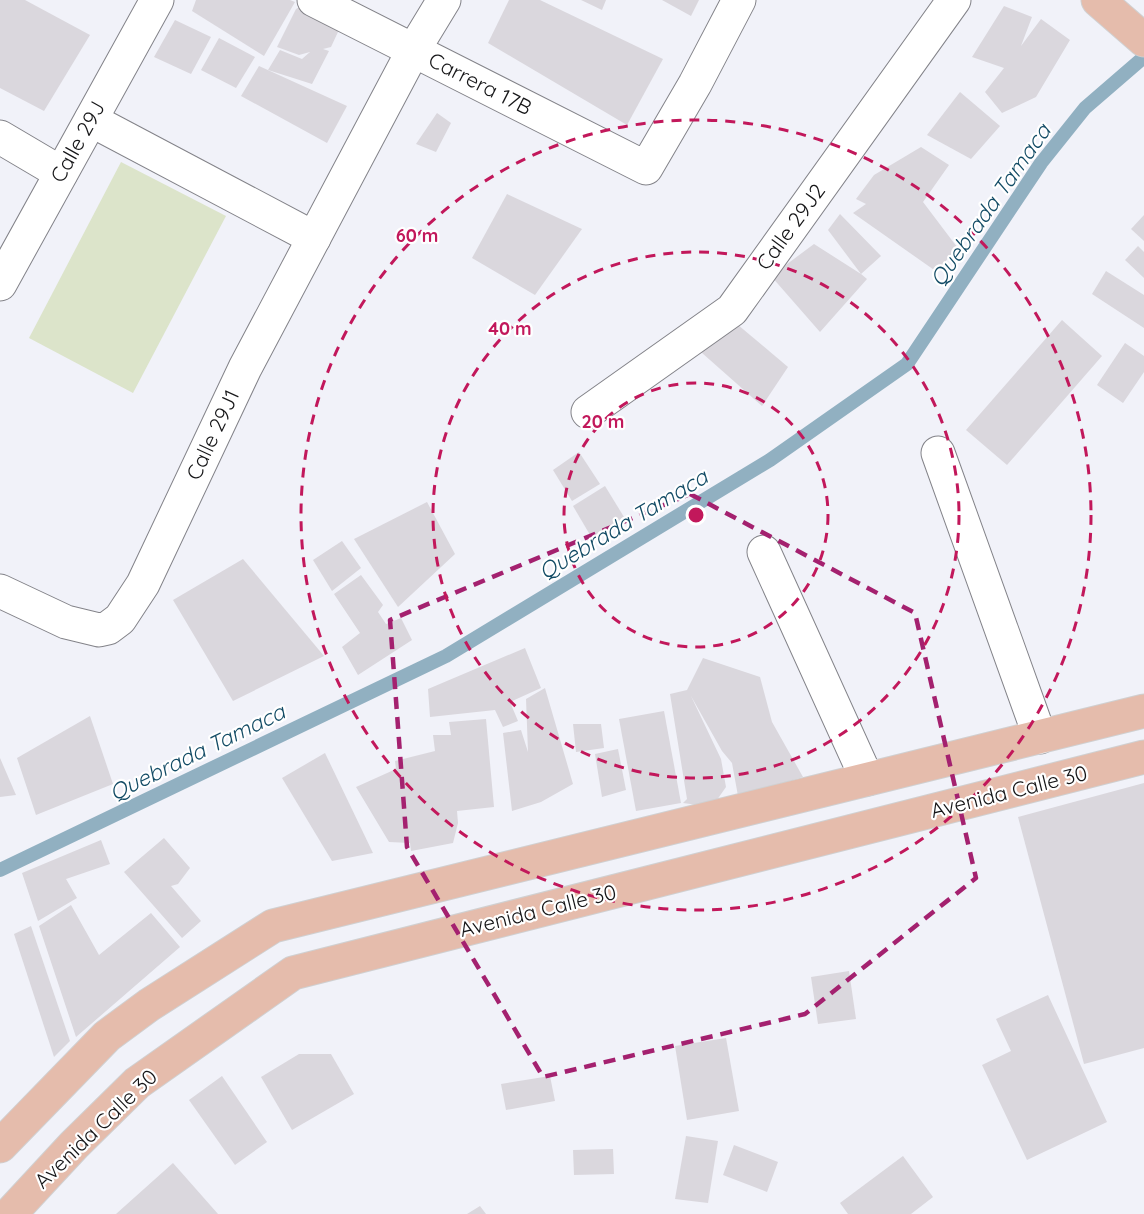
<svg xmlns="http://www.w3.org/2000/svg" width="1144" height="1214" font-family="Quicksand,sans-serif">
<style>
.green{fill:#dce4ca}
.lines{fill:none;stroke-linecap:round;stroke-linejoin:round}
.stream{stroke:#91b0c1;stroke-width:14}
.building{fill:#dad7dd}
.minor-casing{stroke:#838389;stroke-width:35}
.major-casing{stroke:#d0d0d1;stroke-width:35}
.minor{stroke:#fff;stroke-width:33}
.major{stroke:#e5bcac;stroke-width:33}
.marked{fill:none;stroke:#a4216f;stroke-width:4.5;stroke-dasharray:12 8;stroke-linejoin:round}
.ring{fill:none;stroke:#c2185b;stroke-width:3;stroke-dasharray:10 8}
.labels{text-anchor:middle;stroke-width:4.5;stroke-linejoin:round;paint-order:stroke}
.street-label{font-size:21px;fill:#151517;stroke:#fff}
.water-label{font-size:22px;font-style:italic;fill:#124b65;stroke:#fff}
.centre{fill:#c2185b;stroke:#fff;stroke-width:3}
.ring-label{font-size:18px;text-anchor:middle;font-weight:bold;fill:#c2185b;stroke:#fff;stroke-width:4.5;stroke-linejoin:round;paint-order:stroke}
</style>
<rect width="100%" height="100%" fill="#f1f2f9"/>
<path class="green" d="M121 162 226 216 133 393 29 338Z"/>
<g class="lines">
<path class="stream" d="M0 870 446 656 770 460 907 364 1041 163 1085 108 1144 57"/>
</g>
<g class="building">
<path d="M0 0H25L90 35 44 111 0 88Z"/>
<path d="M196 0H290L295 2 264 56 192 11Z"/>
<path d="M509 0H540L663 59 627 125 488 43Z"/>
<path d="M581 0H606L602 10Z"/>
<path d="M662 0H699L691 16Z"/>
<path d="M307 3 344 19 331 47 323 49 329 51 312 84 268 70 280 50 302 59 310 52 299 55 277 47 296 9Z"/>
<path d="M1004 6 1032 17 1021 46 1041 19 1070 40 1036 97 1002 113 985 92 1004 68 972 57Z"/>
<path d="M175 20 211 37 191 74 154 57Z"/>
<path d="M219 38 255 57 236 88 201 70Z"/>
<path d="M259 66 347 106 327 143 241 96Z"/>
<path d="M960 92 1000 126 971 159 927 135Z"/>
<path d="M437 113 451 123 436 152 416 144Z"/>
<path d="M921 147 949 165 923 202 957 247 937 272 853 213 866 204 856 199 874 175Z"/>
<path d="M507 194 582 229 535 295 472 258Z"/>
<path d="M840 214 881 256 861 274 867 279 820 332 771 276 814 244 861 274 828 230Z"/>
<path d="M1144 215V241L1131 229Z"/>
<path d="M1138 246 1144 252V278L1125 260Z"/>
<path d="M1106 271 1144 295V328L1092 294Z"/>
<path d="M731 319 788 367 762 406 693 345Z"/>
<path d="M1062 320 1102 356 1007 465 966 430Z"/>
<path d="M1125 343 1144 356V372L1123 403 1097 385Z"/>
<path d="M579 452 600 484 572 501 553 470Z"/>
<path d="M605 486 624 517 593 540 573 506Z"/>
<path d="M427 502 455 554 398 607 354 539Z"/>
<path d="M342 541 361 568 332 591 313 560Z"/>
<path d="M243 559 324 656 233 701 173 600Z"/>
<path d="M361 575 383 605 378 612 386 624 401 618 412 640 358 675 342 647 360 633 334 594Z"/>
<path d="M525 648 541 688 510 702 518 721 503 727 495 710 430 717 428 689Z"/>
<path d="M703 658 760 677 772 722 803 777 738 796 732 763 722 751 691 696 721 759 726 787 712 807 683 803 687 799 670 694 687 690Z"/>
<path d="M545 688 573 784 541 802 512 811 503 733 521 730 528 752 526 699Z"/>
<path d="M664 711 681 803 636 811 619 719Z"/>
<path d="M90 716 113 784 36 815 17 758Z"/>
<path d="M486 719 494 807 457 811 458 823 453 843 411 851 410 843 389 842 356 787 396 769 395 761 435 751 433 735H451L449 722Z"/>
<path d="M573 724H601L604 748 576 752Z"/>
<path d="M618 749 626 790 602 797 595 754Z"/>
<path d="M325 753 373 853 332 861 282 778Z"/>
<path d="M0 758 16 795 0 797Z"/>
<path d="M1144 783V1048L1084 1064 1018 817Z"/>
<path d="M164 838 190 868 178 884 171 886 201 921 182 938 124 872Z"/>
<path d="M101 840 110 864 66 879 77 898 38 921 22 873Z"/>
<path d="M71 905 99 955 151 913 180 947 76 1037 39 926Z"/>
<path d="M31 926 70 1041 54 1057 14 934Z"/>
<path d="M849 971 856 1019 818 1024 811 977Z"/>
<path d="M1048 995 1107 1122 1027 1160 982 1065 1011 1051 996 1019Z"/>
<path d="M726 1038 739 1111 687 1120 675 1046Z"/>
<path d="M299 1054H331L354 1094 292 1130 261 1077Z"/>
<path d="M222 1076 267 1142 235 1165 189 1100Z"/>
<path d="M550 1076 555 1101 506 1110 501 1084Z"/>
<path d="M686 1136 718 1141 708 1203 675 1199Z"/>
<path d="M734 1145 778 1162 767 1192 723 1175Z"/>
<path d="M613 1149 614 1174 574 1175 573 1150Z"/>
<path d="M903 1156 933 1197 911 1214H848L840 1203Z"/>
<path d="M173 1163 218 1214H116Z"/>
<path d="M480 1206 486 1214H467Z"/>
</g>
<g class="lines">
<defs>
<g id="minor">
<path d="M314 0 646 168 695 84 739 0"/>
<path d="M91 120 314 238"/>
<path d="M0 137 61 173"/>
<path d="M0 284 157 0"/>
<path d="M588 412 732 310 954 0"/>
<path d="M938 453 1040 737"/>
<path d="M764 552 867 779"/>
<path d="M0 591 66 622 99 630 108 628 120 619 143 584 245 368 413 51 444 0"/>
</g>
<g id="major">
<path d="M1098 0 1144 40"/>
<path d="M0 1146 107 1036 149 1005 273 926 1144 711"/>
<path d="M10 1214 74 1145 137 1083 293 973 1144 757"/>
</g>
</defs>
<use href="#minor" class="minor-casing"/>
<use href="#major" class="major-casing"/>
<use href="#minor" class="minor"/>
<use href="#major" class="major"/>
</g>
<path class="marked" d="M690 494 915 613 976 878 805 1014 543 1077 407 847 390 620Z"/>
<g class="ring">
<circle cx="696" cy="515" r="132"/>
<circle cx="696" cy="515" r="263"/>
<circle cx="696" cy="515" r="395"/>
</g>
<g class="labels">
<g class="street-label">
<text transform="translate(480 84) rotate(27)" y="7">Carrera 17B</text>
<text transform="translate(78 142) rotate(-61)" y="7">Calle 29J</text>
<text transform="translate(791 227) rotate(-54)" y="7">Calle 29J2</text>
<text transform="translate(213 435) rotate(-65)" y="7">Calle 29J1</text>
<text transform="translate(1009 792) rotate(-14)" y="7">Avenida Calle 30</text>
<text transform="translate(538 911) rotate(-14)" y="7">Avenida Calle 30</text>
<text transform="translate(96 1129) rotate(-44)" y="7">Avenida Calle 30</text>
</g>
<g class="water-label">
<text transform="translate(990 205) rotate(-55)" y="8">Quebrada Tamaca</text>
<text transform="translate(623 524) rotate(-31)" y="8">Quebrada Tamaca</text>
<text transform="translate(197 752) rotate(-26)" y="8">Quebrada Tamaca</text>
</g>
</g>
<circle cx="696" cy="515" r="9" class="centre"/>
<g class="ring-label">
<text x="417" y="242">60 m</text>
<text x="510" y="335">40 m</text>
<text x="603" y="428">20 m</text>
</g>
</svg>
